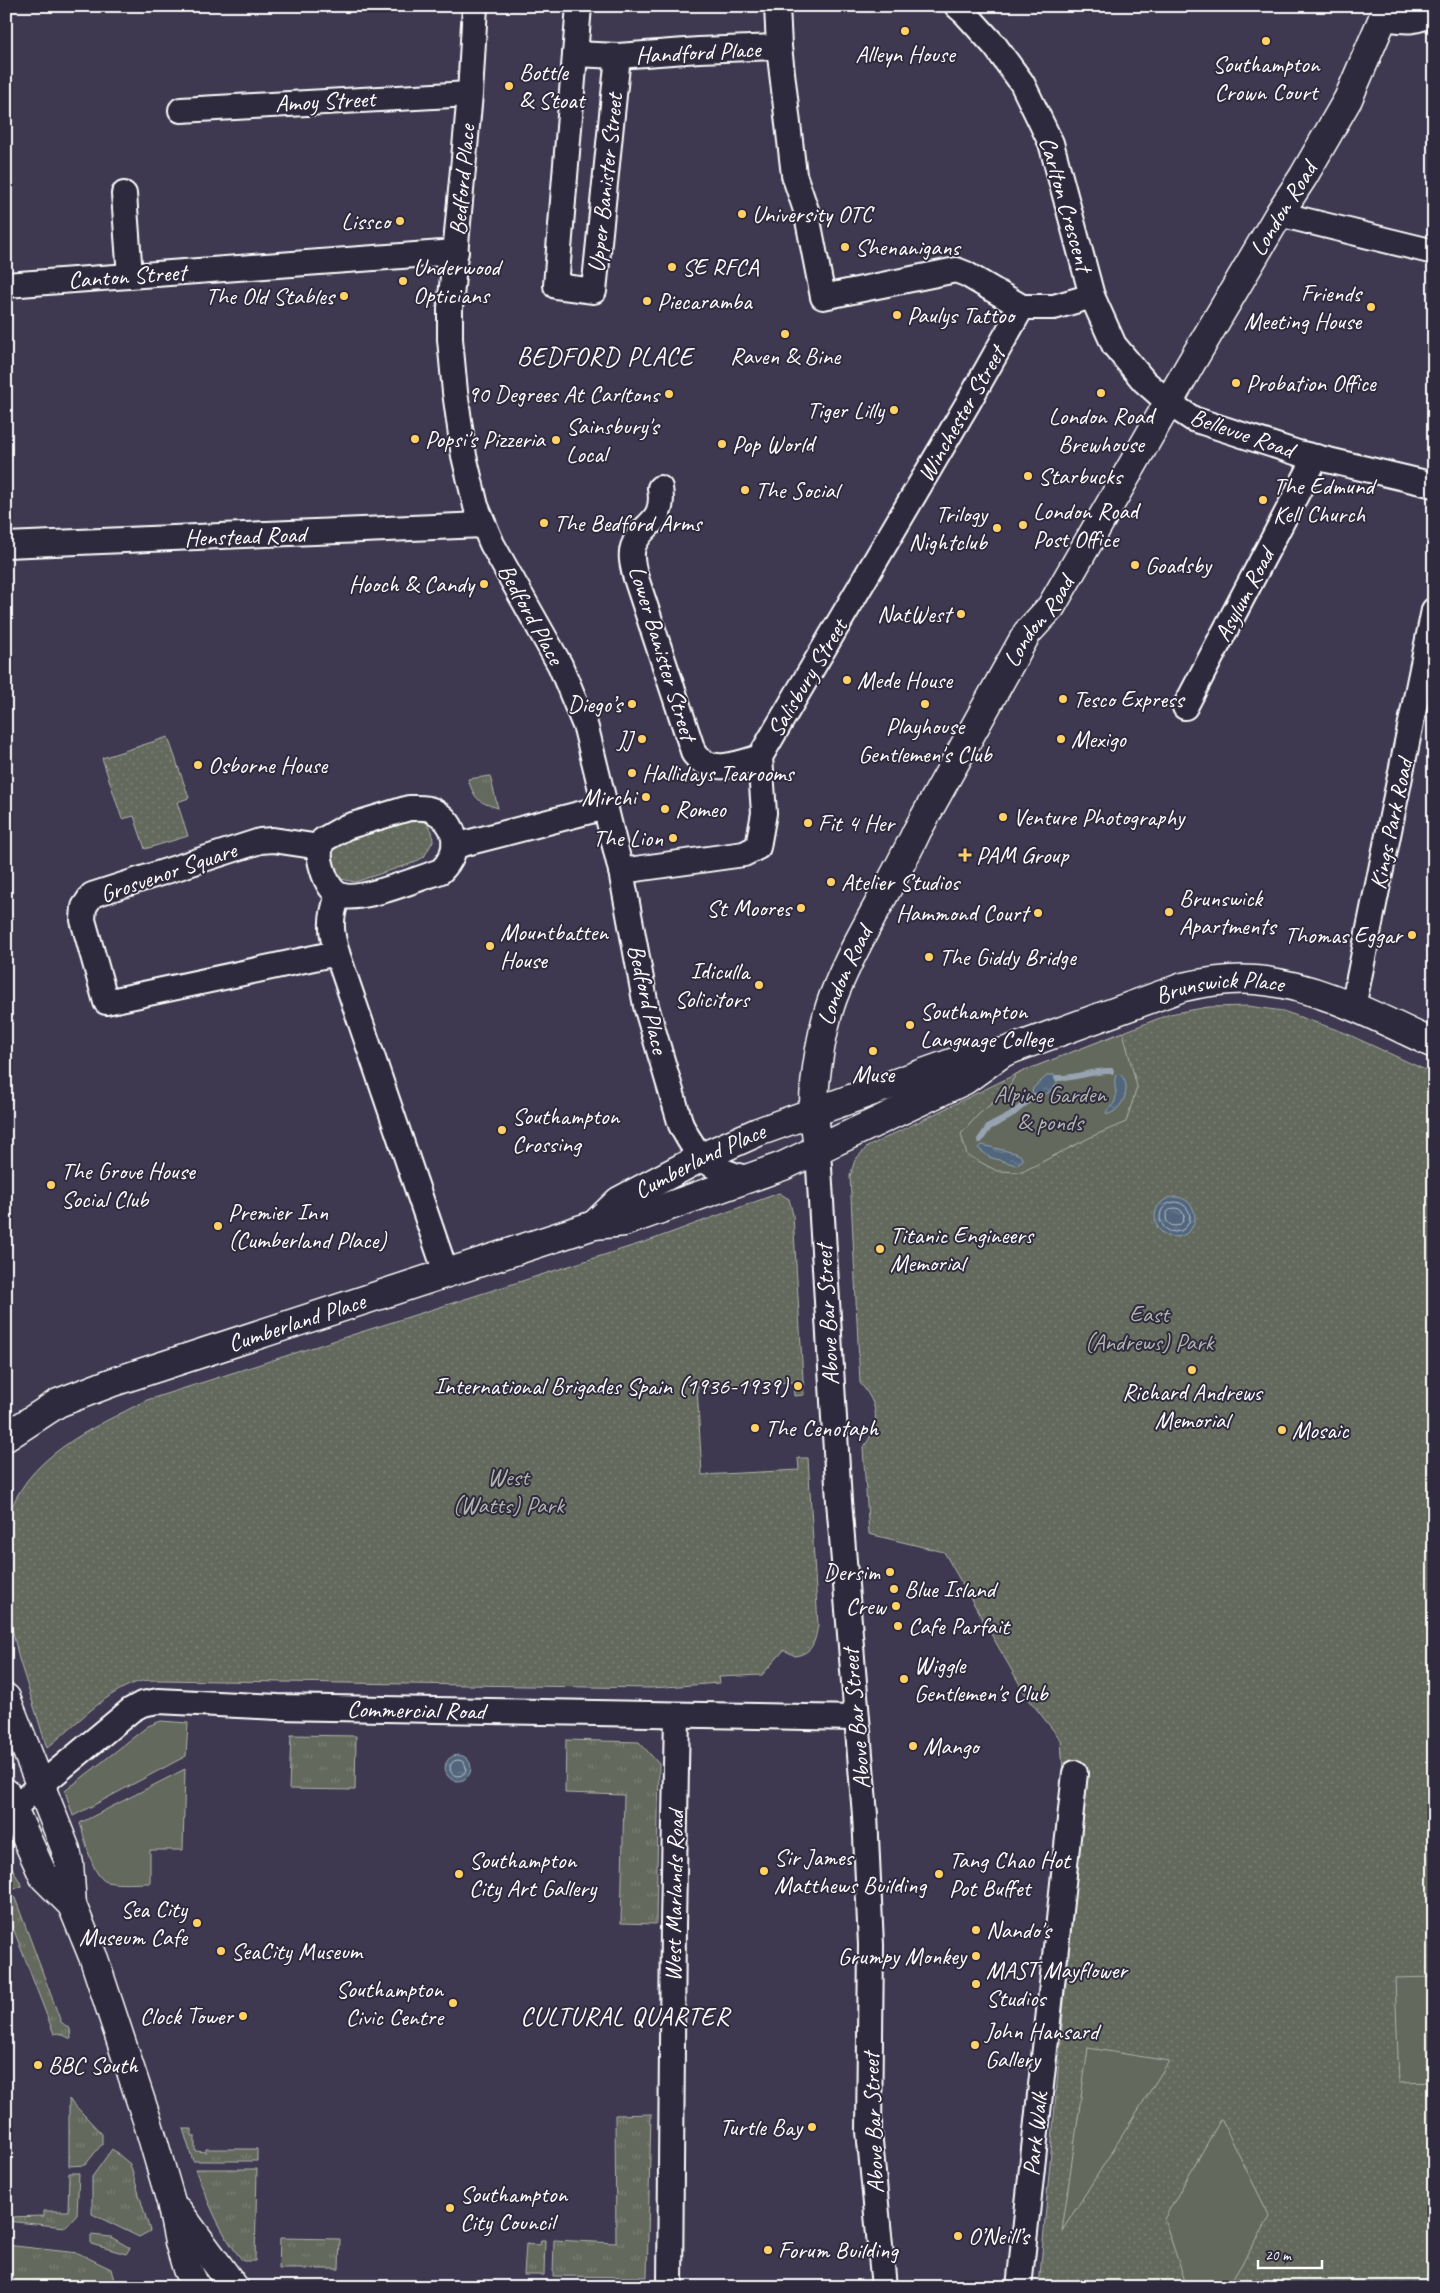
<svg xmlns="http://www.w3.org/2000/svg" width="1440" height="2293" font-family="Caveat,sans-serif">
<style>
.grass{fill:url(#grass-tufts);stroke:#b1b4ae}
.park{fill:url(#park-dots);stroke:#b1b4ae}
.garden{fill:#63695c;stroke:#b1b4ae}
.water{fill:url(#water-ripples);stroke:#97a3b1}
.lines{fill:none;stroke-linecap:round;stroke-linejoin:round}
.shore{stroke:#b9c2cb;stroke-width:1}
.stream{stroke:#97a3b1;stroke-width:6}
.minor-casing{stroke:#fff;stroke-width:28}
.tertiary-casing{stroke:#fff;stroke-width:31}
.primary-casing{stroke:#fff;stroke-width:31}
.minor{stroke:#2f2a3d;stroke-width:24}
.tertiary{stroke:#2f2a3d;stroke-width:28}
.primary{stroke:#2f2a3d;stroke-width:28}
.poi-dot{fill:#ffd166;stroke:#2f2a3d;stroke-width:2}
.labels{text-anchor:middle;stroke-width:4;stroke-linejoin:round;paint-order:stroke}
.street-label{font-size:24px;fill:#fff;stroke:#2f2a3d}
.poi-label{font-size:24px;fill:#fff;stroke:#2f2a3d;text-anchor:start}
.park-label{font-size:24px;fill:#b1b4ae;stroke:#2f2a3d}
.quarter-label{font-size:26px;letter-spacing:1px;fill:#fff;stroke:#2f2a3d}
</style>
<defs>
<pattern id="grass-tufts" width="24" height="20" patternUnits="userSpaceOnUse" patternTransform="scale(1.25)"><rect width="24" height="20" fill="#63695c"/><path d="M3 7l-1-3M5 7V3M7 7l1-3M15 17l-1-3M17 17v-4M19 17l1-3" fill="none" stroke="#7a8074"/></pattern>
<pattern id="park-dots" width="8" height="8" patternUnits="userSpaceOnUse" patternTransform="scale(1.25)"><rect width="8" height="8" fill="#63695c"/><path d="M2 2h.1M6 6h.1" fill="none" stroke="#7a8074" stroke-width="1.8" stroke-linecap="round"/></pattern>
<pattern id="water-ripples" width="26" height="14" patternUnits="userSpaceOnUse" patternTransform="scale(1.25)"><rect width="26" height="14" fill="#51667d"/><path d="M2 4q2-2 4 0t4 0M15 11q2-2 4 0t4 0" fill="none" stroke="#6b7d90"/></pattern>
</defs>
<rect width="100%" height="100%" fill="#3e3950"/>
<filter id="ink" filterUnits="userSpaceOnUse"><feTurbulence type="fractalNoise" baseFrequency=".02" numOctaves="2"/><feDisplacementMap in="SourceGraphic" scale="10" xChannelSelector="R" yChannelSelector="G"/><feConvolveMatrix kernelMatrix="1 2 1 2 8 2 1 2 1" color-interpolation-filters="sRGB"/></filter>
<g filter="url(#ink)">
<g class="grass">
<path d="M490 776 498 808C478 802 475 800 468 779Z"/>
<path d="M291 1735 356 1736 355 1790 289 1789Z"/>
<path d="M566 1740 639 1742 659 1764 656 1924 621 1923 624 1795 565 1793Z"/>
<path d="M6 1861 10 1864 22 1886 12 1890 61 2022 70 2029 71 2039 59 2033 54 2034 6 1910Z"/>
<path d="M69 2099 102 2134V2144L85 2165 69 2166Z"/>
<path d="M651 2114 647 2277 553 2276 554 2240 616 2243 615 2115Z"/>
<path d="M183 2129H192V2136H195V2151L206 2152V2149H257V2161H193Z"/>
<path d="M112 2149 130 2164 150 2231 139 2237 92 2214V2177Z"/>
<path d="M195 2169H257L255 2261H243C220 2234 208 2201 195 2169Z"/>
<path d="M69 2173H79L77 2215 66 2227 6 2221V2217L44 2216V2211H68Z"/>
<path d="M91 2235 111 2237 130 2248 126 2254 91 2244Z"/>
<path d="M280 2238 340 2239 339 2269H279Z"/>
<path d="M541 2240H545L544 2275H524L526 2244 540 2245Z"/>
<path d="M6 2245 78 2253 111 2269 116 2287H6Z"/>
</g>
<g class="park">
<path d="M168 737 189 798 177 802 188 836 145 849 134 816 122 819 102 758Z"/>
<path d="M411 817 425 821 432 831 433 841 424 857 413 863 355 882 341 879 332 869 328 857 333 844 343 836Z"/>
<path d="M1248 1006 1283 1011 1343 1032 1434 1074V2287H1039L1079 1833 1063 1772 1061 1740 1027 1697 944 1552 869 1534 863 1448C881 1424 879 1405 860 1383L850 1176 855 1160 867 1147 1016 1074 1170 1014 1208 1007Z"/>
<path d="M779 1193 789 1199 793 1215 804 1395 794 1396 793 1382 697 1387 702 1475 799 1470 798 1458H808L818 1625C815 1642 813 1653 795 1656L784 1650 762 1675 719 1677 720 1683 651 1688 161 1680C155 1680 148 1680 142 1681 109 1688 73 1727 47 1748L19 1659 8 1610 6 1525C22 1457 91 1429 147 1400L651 1240Z"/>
</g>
<g class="garden">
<path d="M1123 1032 1137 1087 1126 1122 1093 1136 1022 1172 997 1171 967 1155 961 1134 979 1114 1006 1092 1016 1074Z"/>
<path d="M161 1721 188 1723 186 1756 73 1816 65 1791 148 1726Z"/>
<path d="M185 1769 183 1850H150V1883C137 1883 120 1885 107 1882 92 1877 85 1838 80 1823Z"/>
<path d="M1434 1977V2082L1399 2083 1395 1978Z"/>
<path d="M1088 2048 1169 2061 1062 2231Z"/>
<path d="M1221 2119 1270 2217 1228 2287H1187L1164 2219Z"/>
</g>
<g class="water">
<path d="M1120 1074C1133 1086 1123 1109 1109 1114L1106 1113C1108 1107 1111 1108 1114 1103 1119 1095 1112 1084 1116 1075Z"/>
<path d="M1048 1075H1055L1058 1079C1056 1089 1046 1096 1036 1097L1032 1093 1033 1088Z"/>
<path d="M982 1145 1015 1153 1020 1155 1023 1160 1016 1165 989 1157 978 1148Z"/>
<circle cx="1175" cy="1217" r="20"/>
<circle cx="458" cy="1768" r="13"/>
</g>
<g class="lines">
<g class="shore">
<circle cx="1175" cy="1217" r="15"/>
<circle cx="1175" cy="1217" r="9"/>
<circle cx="458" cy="1768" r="8"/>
</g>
<g class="stream">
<path d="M1057 1078C1075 1079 1092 1070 1111 1071"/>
<path d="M980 1140 989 1127 1010 1116 1034 1096"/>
</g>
<defs>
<g id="minor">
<path d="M475 6 470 94 450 308V339L455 392 464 456 476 506 492 544 560 665 586 728 621 871 646 1006 681 1125C698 1159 711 1170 746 1178"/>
<path d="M579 6 556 286 594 291 618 56"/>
<path d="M777 6 779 47 794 175 806 210 823 297 956 270 966 274 1022 307H1054L1092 296"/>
<path d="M957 6 965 13 995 46 1022 83 1051 143 1092 296 1114 345 1144 381 1169 403 1193 419 1298 453 1434 485"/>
<path d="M1383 18C1402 21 1418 24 1434 11"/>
<path d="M575 54 618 56 699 50 779 47"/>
<path d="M181 110 470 94"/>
<path d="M124 194 130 276"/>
<path d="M1279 214 1434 252"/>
<path d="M6 285 456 252"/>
<path d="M660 488C666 525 641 522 633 547 630 556 633 566 635 575L694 754C711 775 738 764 760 757"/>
<path d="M6 545 483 525"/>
<path d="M1185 707 1316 457"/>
<path d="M409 808C417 808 426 807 432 810 459 824 461 851 441 871 420 878 358 903 340 895 332 892 327 882 324 874 320 862 317 852 323 840L346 827Z"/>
<path d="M455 846 606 807"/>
<path d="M320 847 273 840 260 841 92 895 84 907 83 920 106 1002 337 953"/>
<path d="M621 871 744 854 758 847 764 813 760 757 968 403 1022 307"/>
<path d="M338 895C330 918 330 930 337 953L446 1273"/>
<path d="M1353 1007 1434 610"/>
<path d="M818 1151 839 1501 865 1815 871 1945 869 2131 884 2287"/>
<path d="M6 1814 131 1710 142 1704 158 1701 278 1707 856 1718"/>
<path d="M670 2287 673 1925 677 1715"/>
<path d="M1019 2287 1075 1773"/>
</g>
<g id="tertiary">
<path id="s1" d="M818 1151C817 1138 815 1125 814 1113 813 1080 823 1020 836 990 858 935 892 885 917 831L1027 633 1051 607 1190 365 1279 214 1303 177 1348 99 1383 18 1392 6"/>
</g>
<g id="primary">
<path id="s2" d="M594 1225 619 1201 702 1157 758 1132 960 1060 1004 1052 1183 987C1206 982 1231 978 1255 980 1318 985 1378 1018 1434 1044"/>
<path id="s3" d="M6 1437 58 1403 113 1382 594 1225 624 1222 783 1166 965 1080 1004 1052"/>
<path d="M6 1698 66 1850 69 1864 72 1905 94 1959 148 2123 171 2202 179 2242 187 2269 196 2287"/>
<path d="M6 1793 44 1877 72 1905"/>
<path d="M178 2211 234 2287"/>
</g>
</defs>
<use href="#minor" class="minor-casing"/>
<use href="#tertiary" class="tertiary-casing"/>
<use href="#primary" class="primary-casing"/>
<use href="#minor" class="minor"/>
<use href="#tertiary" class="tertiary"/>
<use href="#primary" class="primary"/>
</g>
</g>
<g class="poi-dot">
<circle cx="905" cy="31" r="5"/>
<circle cx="1266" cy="41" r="5"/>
<circle cx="509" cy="86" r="5"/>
<circle cx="742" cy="214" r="5"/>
<circle cx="400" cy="221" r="5"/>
<circle cx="845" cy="247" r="5"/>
<circle cx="672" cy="267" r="5"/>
<circle cx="403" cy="281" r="5"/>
<circle cx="344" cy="296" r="5"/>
<circle cx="647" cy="301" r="5"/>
<circle cx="1371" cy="307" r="5"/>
<circle cx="897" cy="315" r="5"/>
<circle cx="785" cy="334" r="5"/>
<circle cx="1236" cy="383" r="5"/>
<circle cx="1101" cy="393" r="5"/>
<circle cx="669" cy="394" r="5"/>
<circle cx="894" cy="410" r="5"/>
<circle cx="415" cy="439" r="5"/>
<circle cx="556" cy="440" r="5"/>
<circle cx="722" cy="444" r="5"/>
<circle cx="1028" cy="476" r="5"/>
<circle cx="745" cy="490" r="5"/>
<circle cx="1263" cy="500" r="5"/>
<circle cx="544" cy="523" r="5"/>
<circle cx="1023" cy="525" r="5"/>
<circle cx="997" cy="528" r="5"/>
<circle cx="1135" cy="565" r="5"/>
<circle cx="484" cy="584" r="5"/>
<circle cx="961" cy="614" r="5"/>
<circle cx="847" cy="680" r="5"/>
<circle cx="1063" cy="699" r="5"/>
<circle cx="632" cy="704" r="5"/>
<circle cx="925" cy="704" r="5"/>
<circle cx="642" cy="739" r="5"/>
<circle cx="1061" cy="739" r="5"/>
<circle cx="198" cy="765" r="5"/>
<circle cx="632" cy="773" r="5"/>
<circle cx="646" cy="797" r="5"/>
<circle cx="665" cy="809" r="5"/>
<circle cx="1003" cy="817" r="5"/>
<circle cx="808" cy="823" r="5"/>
<circle cx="673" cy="838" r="5"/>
<path d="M962.5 847.5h5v5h5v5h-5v5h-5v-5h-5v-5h5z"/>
<circle cx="831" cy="882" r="5"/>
<circle cx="801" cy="908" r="5"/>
<circle cx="1169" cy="912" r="5"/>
<circle cx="1038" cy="913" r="5"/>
<circle cx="1412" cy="935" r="5"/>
<circle cx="490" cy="946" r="5"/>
<circle cx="929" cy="957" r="5"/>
<circle cx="759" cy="985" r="5"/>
<circle cx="910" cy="1025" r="5"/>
<circle cx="873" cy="1051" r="5"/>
<circle cx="502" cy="1130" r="5"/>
<circle cx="51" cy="1185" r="5"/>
<circle cx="218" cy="1226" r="5"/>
<circle cx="880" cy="1249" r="5"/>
<circle cx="1192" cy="1370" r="5"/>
<circle cx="798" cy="1386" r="5"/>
<circle cx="755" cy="1428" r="5"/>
<circle cx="1282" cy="1430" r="5"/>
<circle cx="890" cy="1572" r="5"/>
<circle cx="894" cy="1589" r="5"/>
<circle cx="896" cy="1606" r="5"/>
<circle cx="898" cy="1626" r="5"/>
<circle cx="904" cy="1679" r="5"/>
<circle cx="913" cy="1746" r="5"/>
<circle cx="764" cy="1871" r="5"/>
<circle cx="459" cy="1874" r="5"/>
<circle cx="939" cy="1874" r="5"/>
<circle cx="197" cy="1923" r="5"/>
<circle cx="976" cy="1930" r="5"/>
<circle cx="221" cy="1951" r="5"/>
<circle cx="976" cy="1956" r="5"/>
<circle cx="976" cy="1984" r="5"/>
<circle cx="453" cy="2003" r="5"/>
<circle cx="243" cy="2016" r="5"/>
<circle cx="975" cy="2045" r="5"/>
<circle cx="38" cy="2065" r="5"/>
<circle cx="812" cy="2127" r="5"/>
<circle cx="450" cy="2208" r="5"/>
<circle cx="958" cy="2236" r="5"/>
<circle cx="768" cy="2250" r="5"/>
</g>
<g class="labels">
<g class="street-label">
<text transform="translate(698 52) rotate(-3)" y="8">Handford Place</text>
<text transform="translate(325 101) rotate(-3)" y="8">Amoy Street</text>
<text transform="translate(462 180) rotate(-85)" y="8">Bedford Place</text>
<text transform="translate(605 183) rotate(-84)" y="8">Upper Banister Street</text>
<text transform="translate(1066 204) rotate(74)" y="8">Carlton Crescent</text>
<text dy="8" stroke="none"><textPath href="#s1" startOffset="1065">London Road</textPath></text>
<text transform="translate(127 276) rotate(-4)" y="8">Canton Street</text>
<text transform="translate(961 414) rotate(-60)" y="8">Winchester Street</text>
<text transform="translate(1242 433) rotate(19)" y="8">Bellevue Road</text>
<text transform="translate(245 536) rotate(-2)" y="8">Henstead Road</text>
<text transform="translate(1244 595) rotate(-62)" y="8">Asylum Road</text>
<text transform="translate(531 614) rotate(61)" y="8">Bedford Place</text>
<text dy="8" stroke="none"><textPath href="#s1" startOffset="585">London Road</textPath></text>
<text transform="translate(663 653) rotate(73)" y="8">Lower Banister Street</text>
<text transform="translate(807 678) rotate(-59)" y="8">Salisbury Street</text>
<text transform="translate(1391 824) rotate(-78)" y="8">Kings Park Road</text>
<text transform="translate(168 872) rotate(-19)" y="8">Grosvenor Square</text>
<text dy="8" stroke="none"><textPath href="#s1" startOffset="180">London Road</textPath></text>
<text dy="8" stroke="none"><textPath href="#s2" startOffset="676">Brunswick Place</textPath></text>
<text transform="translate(648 999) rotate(77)" y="8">Bedford Place</text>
<text dy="8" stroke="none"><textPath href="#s2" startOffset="125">Cumberland Place</textPath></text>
<text transform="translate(827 1315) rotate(-93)" y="8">Above Bar Street</text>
<text dy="8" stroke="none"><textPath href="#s3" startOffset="314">Cumberland Place</textPath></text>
<text transform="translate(416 1710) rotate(1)" y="8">Commercial Road</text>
<text transform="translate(856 1719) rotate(-95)" y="8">Above Bar Street</text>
<text transform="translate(674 1896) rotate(-89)" y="8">West Marlands Road</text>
<text transform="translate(873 2123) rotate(-92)" y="8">Above Bar Street</text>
<text transform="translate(1035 2134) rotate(-84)" y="8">Park Walk</text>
</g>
<g class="poi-label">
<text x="905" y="62" text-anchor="middle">Alleyn House</text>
<text x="1266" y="72" text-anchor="middle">Southampton<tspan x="1266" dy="28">Crown Court</tspan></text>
<text x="519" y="80">Bottle<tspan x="519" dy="28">&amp; Stoat</tspan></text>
<text x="752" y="222">University OTC</text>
<text x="390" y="229" text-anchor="end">Lissco</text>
<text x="855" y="255">Shenanigans</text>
<text x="413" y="275">Underwood<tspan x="413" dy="28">Opticians</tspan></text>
<text x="682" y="275">SE RFCA</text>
<text x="1361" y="301" text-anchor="end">Friends<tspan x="1361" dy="28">Meeting House</tspan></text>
<text x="334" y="304" text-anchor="end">The Old Stables</text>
<text x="657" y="309">Piecaramba</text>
<text x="907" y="323">Paulys Tattoo</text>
<text x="785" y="364" text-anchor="middle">Raven &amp; Bine</text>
<text x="1246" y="391">Probation Office</text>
<text x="659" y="402" text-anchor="end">90 Degrees At Carltons</text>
<text x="884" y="418" text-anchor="end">Tiger Lilly</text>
<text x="1101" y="424" text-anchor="middle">London Road<tspan x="1101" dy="28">Brewhouse</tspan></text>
<text x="566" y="434">Sainsbury's<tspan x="566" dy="28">Local</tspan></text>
<text x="425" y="447">Popsi's Pizzeria</text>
<text x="732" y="452">Pop World</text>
<text x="1038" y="484">Starbucks</text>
<text x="1273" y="494">The Edmund<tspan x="1273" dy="28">Kell Church</tspan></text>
<text x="755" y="498">The Social</text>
<text x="1033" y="519">London Road<tspan x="1033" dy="28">Post Office</tspan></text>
<text x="987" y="522" text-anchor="end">Trilogy<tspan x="987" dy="28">Nightclub</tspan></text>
<text x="554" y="531">The Bedford Arms</text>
<text x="1145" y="573">Goadsby</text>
<text x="474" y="592" text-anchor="end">Hooch &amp; Candy</text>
<text x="951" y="622" text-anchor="end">NatWest</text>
<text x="857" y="688">Mede House</text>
<text x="1073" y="707">Tesco Express</text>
<text x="622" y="712" text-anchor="end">Diego’s</text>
<text x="925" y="734" text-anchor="middle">Playhouse<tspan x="925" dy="28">Gentlemen's Club</tspan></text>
<text x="632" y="747" text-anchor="end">JJ</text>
<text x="1071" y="747">Mexigo</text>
<text x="208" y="773">Osborne House</text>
<text x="642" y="781">Hallidays Tearooms</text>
<text x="636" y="805" text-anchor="end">Mirchi</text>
<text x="675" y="817">Romeo</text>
<text x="1013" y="825">Venture Photography</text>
<text x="818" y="831">Fit 4 Her</text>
<text x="663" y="846" text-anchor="end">The Lion</text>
<text x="976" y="863">PAM Group</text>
<text x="841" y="890">Atelier Studios</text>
<text x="1179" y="906">Brunswick<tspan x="1179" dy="28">Apartments</tspan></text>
<text x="791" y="916" text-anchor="end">St Moores</text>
<text x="1028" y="921" text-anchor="end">Hammond Court</text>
<text x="500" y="940">Mountbatten<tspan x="500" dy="28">House</tspan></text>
<text x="1402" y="943" text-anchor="end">Thomas Eggar</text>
<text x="939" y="965">The Giddy Bridge</text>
<text x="749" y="979" text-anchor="end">Idiculla<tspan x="749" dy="28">Solicitors</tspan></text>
<text x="920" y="1019">Southampton<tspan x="920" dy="28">Language College</tspan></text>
<text x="873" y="1082" text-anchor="middle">Muse</text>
<text x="512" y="1124">Southampton<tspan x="512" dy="28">Crossing</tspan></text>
<text x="61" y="1179">The Grove House<tspan x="61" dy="28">Social Club</tspan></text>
<text x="228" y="1220">Premier Inn<tspan x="228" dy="28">(Cumberland Place)</tspan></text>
<text x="890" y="1243">Titanic Engineers<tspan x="890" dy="28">Memorial</tspan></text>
<text x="788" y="1394" text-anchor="end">International Brigades Spain (1936-1939)</text>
<text x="1192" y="1400" text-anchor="middle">Richard Andrews<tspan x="1192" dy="28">Memorial</tspan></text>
<text x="765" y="1436">The Cenotaph</text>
<text x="1292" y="1438">Mosaic</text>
<text x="880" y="1580" text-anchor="end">Dersim</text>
<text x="904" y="1597">Blue Island</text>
<text x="886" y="1614" text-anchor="end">Crew</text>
<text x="908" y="1634">Cafe Parfait</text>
<text x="914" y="1673">Wiggle<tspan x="914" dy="28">Gentlemen's Club</tspan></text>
<text x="923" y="1754">Mango</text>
<text x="774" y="1865">Sir James<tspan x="774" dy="28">Matthews Building</tspan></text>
<text x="469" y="1868">Southampton<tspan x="469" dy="28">City Art Gallery</tspan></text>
<text x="949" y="1868">Tang Chao Hot<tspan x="949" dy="28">Pot Buffet</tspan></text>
<text x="187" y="1917" text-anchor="end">Sea City<tspan x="187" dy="28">Museum Cafe</tspan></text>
<text x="986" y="1938">Nando's</text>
<text x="231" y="1959">SeaCity Museum</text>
<text x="966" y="1964" text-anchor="end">Grumpy Monkey</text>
<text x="986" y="1978">MAST Mayflower<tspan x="986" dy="28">Studios</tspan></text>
<text x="443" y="1997" text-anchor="end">Southampton<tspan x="443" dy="28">Civic Centre</tspan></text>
<text x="233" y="2024" text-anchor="end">Clock Tower</text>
<text x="985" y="2039">John Hansard<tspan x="985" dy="28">Gallery</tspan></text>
<text x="48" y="2073">BBC South</text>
<text x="802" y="2135" text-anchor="end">Turtle Bay</text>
<text x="460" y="2202">Southampton<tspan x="460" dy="28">City Council</tspan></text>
<text x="968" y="2244">O’Neill’s</text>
<text x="778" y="2258">Forum Building</text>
</g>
<g class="park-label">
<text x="1050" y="1102">Alpine Garden<tspan x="1050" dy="28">&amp; ponds</tspan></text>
<text x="1149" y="1322">East<tspan x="1149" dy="28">(Andrews) Park</tspan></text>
<text x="508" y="1485">West<tspan x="508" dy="28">(Watts) Park</tspan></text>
</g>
<g class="quarter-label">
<text x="605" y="365">BEDFORD PLACE</text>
<text x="625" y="2025">CULTURAL QUARTER</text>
</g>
</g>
<rect width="1440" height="2293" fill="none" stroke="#2f2a3d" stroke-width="25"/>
<rect x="12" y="12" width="1415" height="2268" fill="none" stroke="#fff" stroke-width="2" filter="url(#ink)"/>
<path d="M1258 2260v8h64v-8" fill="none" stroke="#ffffff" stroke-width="2.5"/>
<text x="1265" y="2260" font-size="15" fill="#ffffff" stroke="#2f2a3d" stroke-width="4" paint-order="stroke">20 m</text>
</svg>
